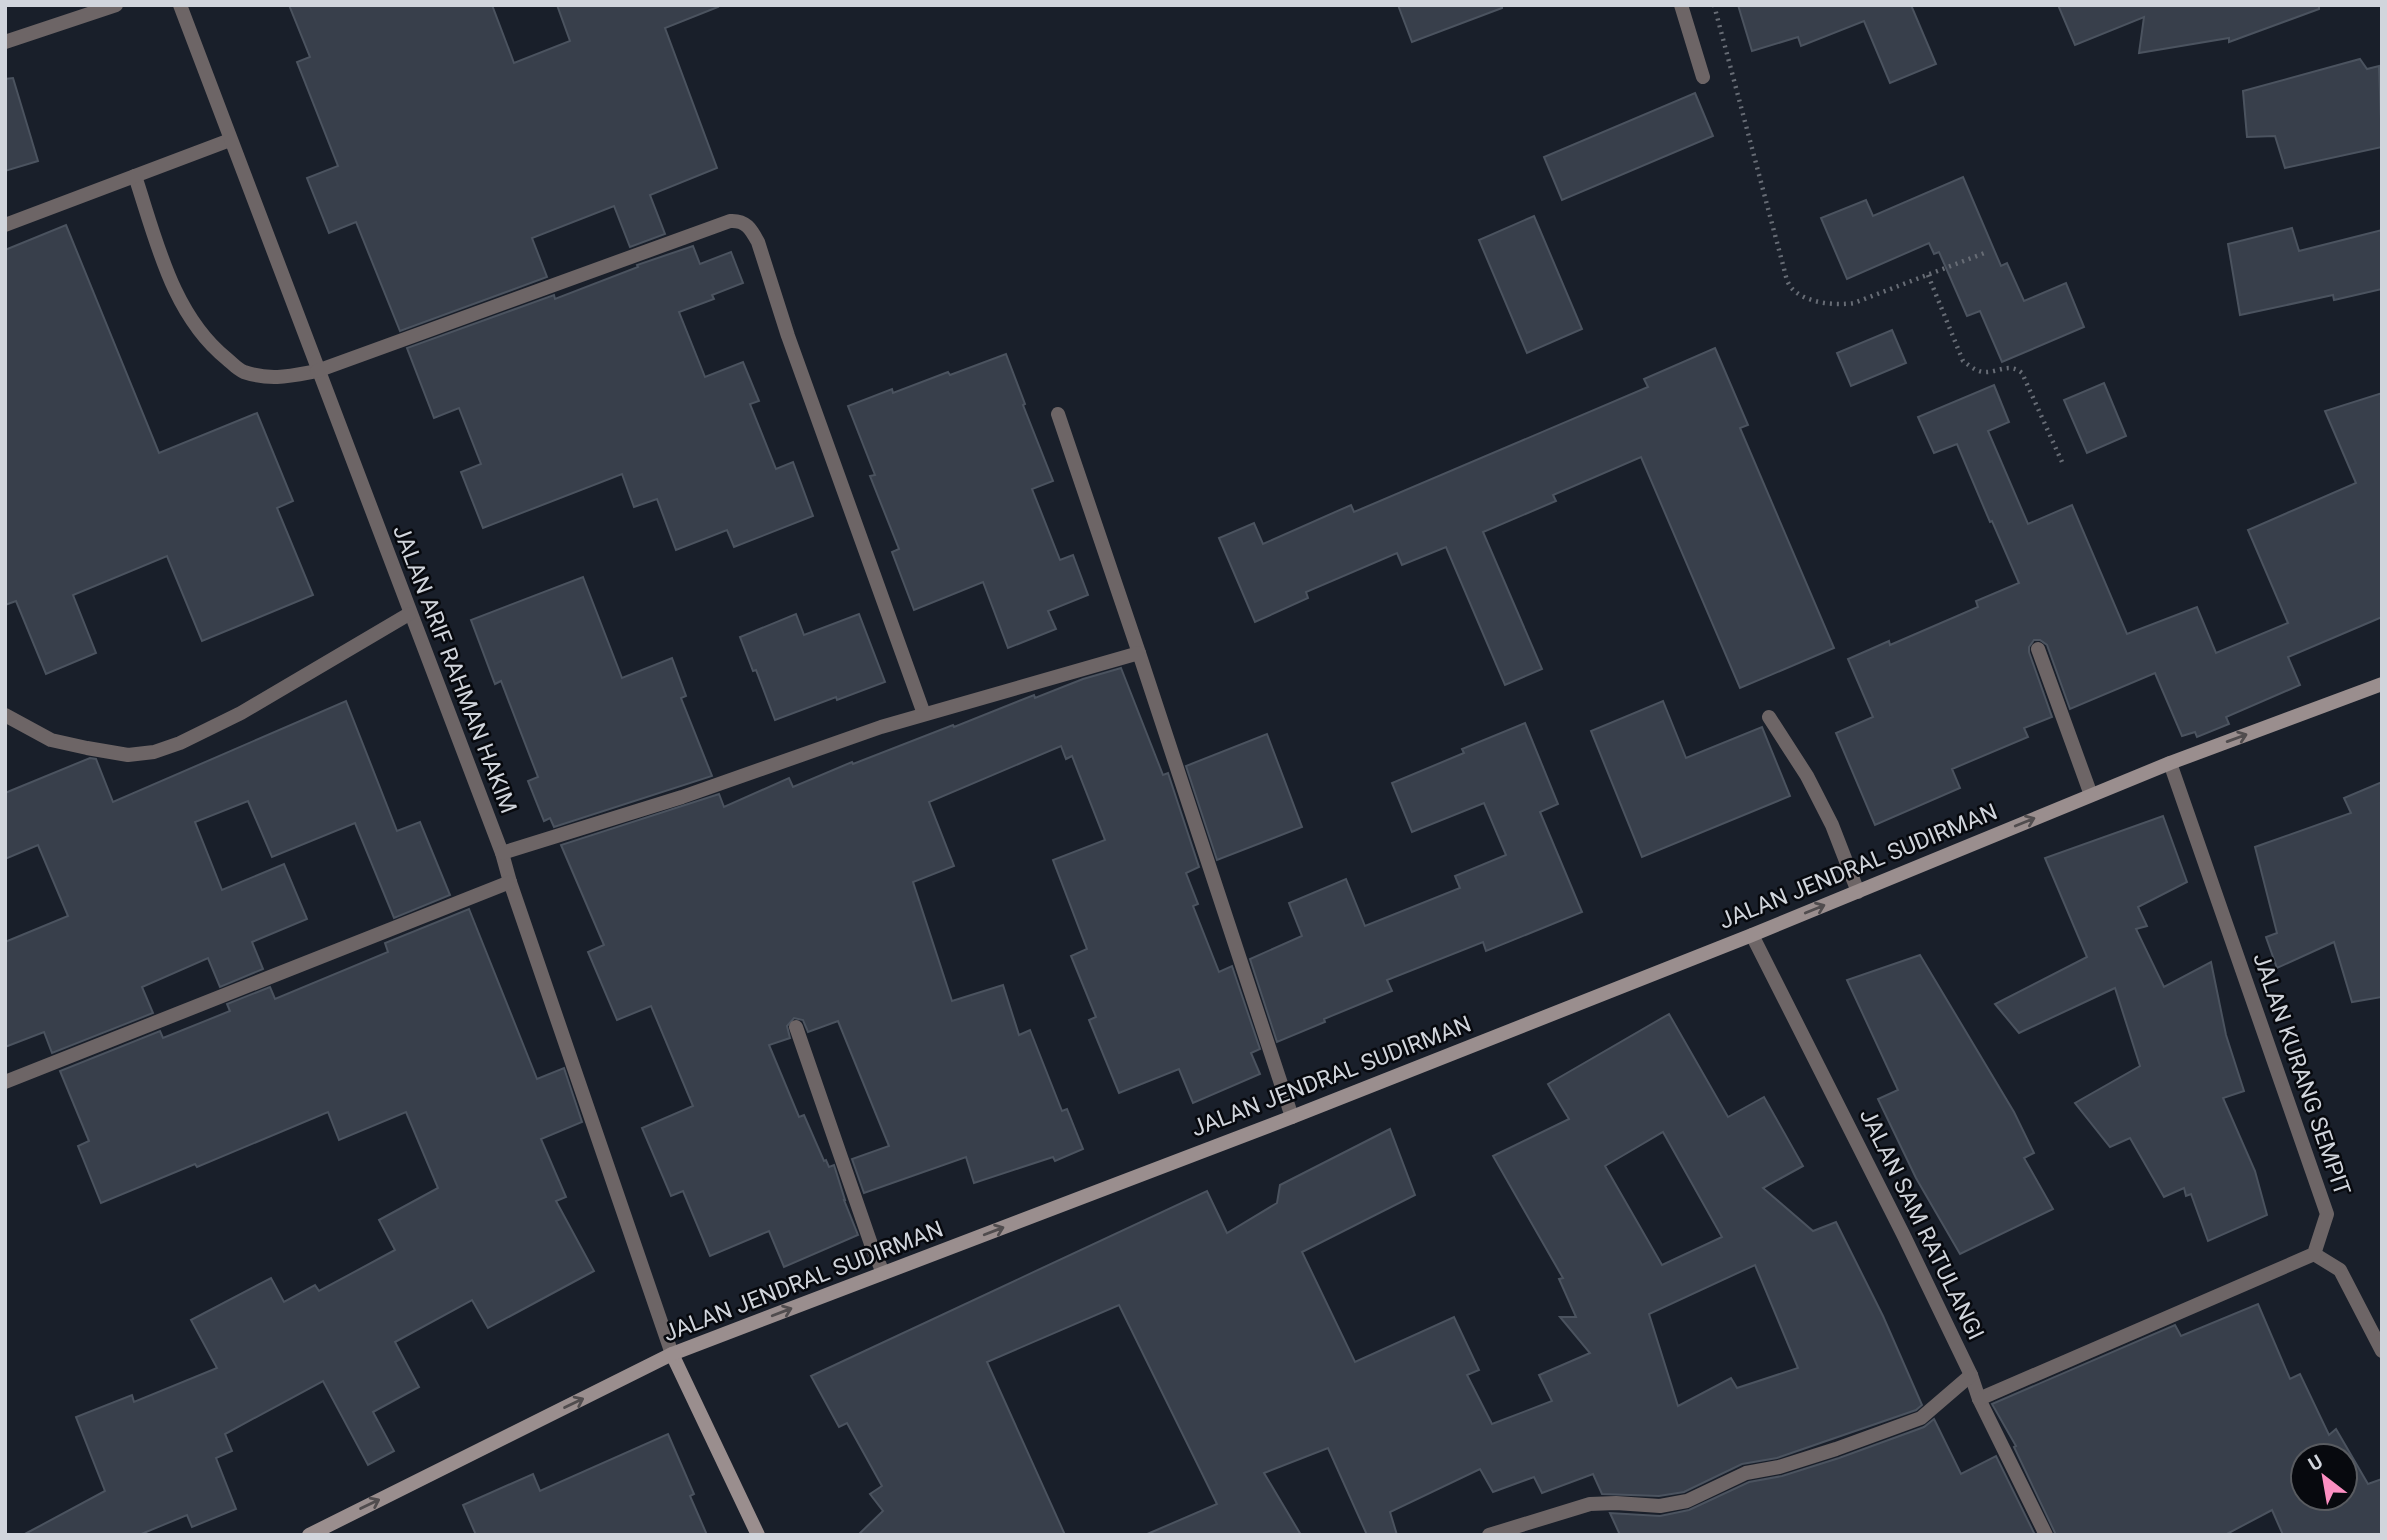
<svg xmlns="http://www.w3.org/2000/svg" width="2387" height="1540" font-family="Roboto,sans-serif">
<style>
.building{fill:#383f4b;stroke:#4b535f;stroke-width:2;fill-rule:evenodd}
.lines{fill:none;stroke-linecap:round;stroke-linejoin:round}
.path{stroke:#676c75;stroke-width:4.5;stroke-dasharray:2 5;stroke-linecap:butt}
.lane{stroke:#6d6566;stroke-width:14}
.street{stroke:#6d6566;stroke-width:14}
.secondary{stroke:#9a8e8e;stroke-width:14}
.oneway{stroke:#504c4e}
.labels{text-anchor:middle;stroke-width:5;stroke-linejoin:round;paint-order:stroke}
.street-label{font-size:23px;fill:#d1d5dc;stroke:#07090e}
</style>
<rect width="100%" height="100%" fill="#191f2a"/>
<g class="building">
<path d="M289 5H492L514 63 570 41 557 5H717L718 7 665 28 717 168 650 195 665 234 630 247 614 206 532 238 547 277 400 331 356 222 329 233 307 178 338 166 297 62 310 57Z"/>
<path d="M1398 5H1502V8L1412 42Z"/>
<path d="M1738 5H1911L1936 64 1890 83 1864 21 1801 46 1798 37 1752 51Z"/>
<path d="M2058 5H2319V9L2229 42V38L2139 53 2144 17 2075 45Z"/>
<path d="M2360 59 2367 69 2379 66 2382 147 2285 168 2275 136 2247 137 2243 91Z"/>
<path d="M13 78 38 161 5 171V79Z"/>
<path d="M1695 93 1713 136 1562 200 1544 157Z"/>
<path d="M1963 177 2001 266 2007 263 2024 301 2066 283 2084 327 2002 362 1980 311 1967 316 1939 252 1934 254 1929 243 1847 279 1821 218 1866 200 1873 216Z"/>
<path d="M1534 216 1582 329 1527 353 1479 240Z"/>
<path d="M66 225 159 453 257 413 293 501 277 508 313 595 202 641 167 556 73 595 96 653 46 674 16 601 5 605V250Z"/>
<path d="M2292 228 2299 251 2382 230V289L2334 300 2333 295 2240 315 2228 244Z"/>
<path d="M693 246 700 264 731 252 743 283 712 295 714 299 679 312 705 377 743 362 759 401 750 404 776 469 793 462 813 516 734 547 727 530 676 550 657 499 634 507 622 474 483 528 461 472 481 464 459 408 434 418 407 348 554 295 555 299 638 267 637 265Z"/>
<path d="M1892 330 1906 363 1851 386 1837 353Z"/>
<path d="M1715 348 1748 425 1740 428 1834 648 1740 688 1641 457 1553 495 1556 501 1483 532 1542 669 1505 685 1446 547 1402 565 1397 553 1306 592 1308 598 1255 622 1219 538 1254 523 1263 544 1351 505 1354 512 1648 387 1644 379Z"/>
<path d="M1006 354 1025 404 1023 405 1053 481 1032 489 1060 560 1073 555 1088 595 1048 611 1056 629 1008 648 983 582 914 610 892 552 899 549 870 476 875 475 848 406 892 389 893 393 948 372 950 375Z"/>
<path d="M2104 383 2126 436 2087 453 2064 400Z"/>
<path d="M1994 385 2009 422 1988 431 2028 524 2072 505 2127 634 2197 607 2216 653 2288 623 2248 530 2356 483 2325 411 2382 393V617L2288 657 2300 685 2226 717 2229 724 2197 737 2195 732 2182 736 2155 673 2070 709 2047 645 2040 640H2034L2029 647V652L2052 717 2024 728 2028 737 1952 769 1960 788 1875 825 1836 733 1873 717 1848 659 1889 641 1890 645 1978 607 1976 601 2019 583 1992 521 1990 522 1957 444 1934 453 1918 417Z"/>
<path d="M583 577 622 678 672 658 686 696 681 698 712 776 554 827 550 818 544 821 528 781 538 777 501 681 495 684 471 620Z"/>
<path d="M796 614 804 635 859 614 885 682 837 700 836 697 775 720 756 670 753 671 740 637Z"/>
<path d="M1121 668 1163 775 1168 773 1199 867 1186 873 1198 904 1193 906 1219 972 1232 966 1260 1049 1251 1053 1260 1074 1193 1103 1179 1069 1119 1093 1089 1020 1096 1017 1071 956 1087 949 1053 860 1105 840 1072 756 1066 759 1061 746 929 802 954 866 913 882 952 1001 1003 985 1019 1035 1030 1030 1062 1111 1067 1109 1083 1149 1055 1161 1053 1157 974 1183 966 1157 864 1193 852 1159 889 1146 838 1021 808 1032 803 1020 794 1018 787 1026 790 1038 769 1045 799 1117 804 1115 824 1161 826 1160 829 1167 834 1165 845 1200H844L858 1235 784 1267 769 1231 710 1256 683 1191 671 1196 642 1128 693 1106 651 1006 617 1020 588 952 604 945 561 845 719 794 724 807 789 778 793 787 852 762 853 764 953 725 954 727 1034 695 1035 698 1083 679Z"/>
<path d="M346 701 397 831 420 822 450 895 394 918 355 823 272 857 248 801 195 822 222 890 284 864 307 919 252 942 263 969 220 987 208 958 142 987 153 1013 52 1053 44 1032 5 1047V942L68 916 38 845 5 859V793L90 758 96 759 113 802Z"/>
<path d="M1663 701 1686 758 1762 727 1790 796 1642 857 1591 731Z"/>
<path d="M1525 723 1558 804 1540 812 1582 912 1486 951 1483 942 1387 980 1392 991 1324 1019 1325 1022 1277 1042 1250 959 1302 936 1289 903 1346 879 1365 926 1460 888 1455 876 1506 855 1484 803 1412 832 1392 783 1464 753 1462 749Z"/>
<path d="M1267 734 1302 827 1217 860 1186 766Z"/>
<path d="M2382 782V997L2352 1002 2334 942 2277 968 2266 937 2277 933 2255 847 2351 813 2344 798Z"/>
<path d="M2163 816 2187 882 2138 907 2147 926 2136 929 2164 987 2211 962 2226 1035 2244 1091 2223 1098 2255 1171 2267 1215 2208 1241 2191 1194 2186 1196 2184 1188 2164 1197 2130 1138 2110 1147 2075 1103 2140 1066 2115 988 2019 1033 1995 1004 2087 957 2045 858Z"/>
<path d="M469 909 537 1079 564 1068 582 1122 541 1139 566 1197 556 1201 594 1271 488 1328 472 1300 395 1342 419 1387 373 1412 394 1451 368 1465 323 1381 225 1434 232 1451 216 1458 236 1509 192 1527 187 1515 139 1535H23L105 1491 76 1417 132 1395 134 1402 217 1368 191 1320 271 1278 284 1302 315 1285 319 1291 395 1250 379 1220 438 1188 406 1112 339 1140 328 1112 197 1167 195 1164 101 1203 78 1146 89 1141 60 1071 160 1031 163 1038 230 1011 227 1004 270 987 275 999 388 952 385 943Z"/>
<path d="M1920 955 2014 1112 2034 1153 2024 1158 2053 1209 1960 1254 1916 1178 1878 1099 1898 1090 1847 980Z"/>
<path d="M1669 1014 1728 1117 1764 1097 1803 1166 1763 1188 1813 1231 1836 1222 1883 1316 1922 1405 1916 1410 1777 1458 1742 1464 1684 1492 1659 1496 1602 1494 1593 1474 1542 1493 1534 1477 1493 1492 1480 1469 1390 1512 1397 1535H1367L1328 1448 1264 1473 1301 1535H1145L1217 1504 1119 1305 987 1362 1065 1535H858L883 1511 870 1494 882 1486 847 1423 839 1427 811 1376 1207 1191 1227 1233 1277 1203 1280 1185 1390 1129 1415 1195 1302 1252 1355 1362 1454 1317 1479 1370 1467 1375 1492 1424 1552 1401 1539 1375 1590 1353 1560 1317H1576L1559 1279 1563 1278 1493 1156 1569 1119 1548 1084ZM1663 1132 1722 1237 1662 1265 1605 1166ZM1755 1265 1798 1368 1737 1388 1731 1378 1678 1406 1649 1314Z"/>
<path d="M2258 1304 2290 1379 2300 1374 2329 1435 2336 1429 2368 1484 2382 1479V1535H2283L2272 1510 2225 1535H2056L2014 1447 2016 1446 1992 1404 2175 1325 2181 1336ZM2303 1456H2345V1498H2303Z"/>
<path d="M1934 1419 1961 1474 1996 1456 2035 1535H1620L1610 1513 1660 1516 1689 1510 1749 1482 1782 1476 1839 1458 1924 1427Z"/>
<path d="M668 1434 694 1494 690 1496 707 1535H476L463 1505 533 1474 540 1491Z"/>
</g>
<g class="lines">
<g class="path">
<path d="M1714 5 1783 265C1785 272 1786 280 1790 286 1802 303 1835 306 1854 303L1987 252"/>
<path d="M1928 275 1963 361C1969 365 1975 371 1983 372 1998 373 2009 362 2022 373L2062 462"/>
</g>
<g class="lane">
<path d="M1681 5 1703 77"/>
<path d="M5 42 116 5"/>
<path d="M135 176C156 239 172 315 227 359 232 363 237 369 244 372 271 381 290 376 317 371"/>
<path d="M5 225 230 140"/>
</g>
<g class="street">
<path d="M180 5 502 853 510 882 672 1354"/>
<path d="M317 371 730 221C746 220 751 229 758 242L788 336 924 714"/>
<path d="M1058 414 1139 653"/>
<path d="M2038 649 2091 795"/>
<path d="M5 715 51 740 87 748 128 755 154 752 180 743 241 713 409 614"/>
<path d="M1769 717 1807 776 1832 825 1858 892"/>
<path d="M502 853 682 797 881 727 1139 653 1292 1117"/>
<path d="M1752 935 1903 1234 1971 1375 1979 1399 2046 1535"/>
<path d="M796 1027 871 1244 883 1273"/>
<path d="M5 1082 510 882"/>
<path d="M2314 1254 2340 1270 2382 1351"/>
<path d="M1979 1399 2314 1254 2327 1214 2170 763"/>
<path d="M1489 1535 1590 1504 1616 1503 1660 1506 1687 1501 1746 1473 1779 1467 1836 1449 1921 1418 1971 1375"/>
</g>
<g class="secondary">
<path d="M672 1354 758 1535"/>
<path d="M309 1535 672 1354 1292 1117 1752 935 2170 763 2382 684"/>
</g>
</g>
<defs><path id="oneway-shaft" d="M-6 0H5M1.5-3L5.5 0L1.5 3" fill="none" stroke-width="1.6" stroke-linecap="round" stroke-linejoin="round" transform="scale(1.75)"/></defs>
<g class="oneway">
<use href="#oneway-shaft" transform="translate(2237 738) rotate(-20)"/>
<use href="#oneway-shaft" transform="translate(2025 822) rotate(-22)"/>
<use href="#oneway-shaft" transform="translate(1815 909) rotate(-22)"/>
<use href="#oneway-shaft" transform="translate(994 1231) rotate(-21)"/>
<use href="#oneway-shaft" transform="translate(782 1312) rotate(-21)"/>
<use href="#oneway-shaft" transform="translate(574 1403) rotate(-26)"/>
<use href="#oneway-shaft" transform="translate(370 1504) rotate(-26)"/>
</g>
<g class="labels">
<g class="street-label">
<text transform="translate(455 669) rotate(69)" y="8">JALAN ARIF RAHMAN HAKIM</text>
<text transform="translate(1858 866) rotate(-22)" y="8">JALAN JENDRAL SUDIRMAN</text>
<text transform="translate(2302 1074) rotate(71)" y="8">JALAN KURANG SEMPIT</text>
<text transform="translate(1331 1076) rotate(-21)" y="8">JALAN JENDRAL SUDIRMAN</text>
<text transform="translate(1922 1224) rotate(64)" y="8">JALAN SAM RATULANGI</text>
<text transform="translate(803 1281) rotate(-21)" y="8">JALAN JENDRAL SUDIRMAN</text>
</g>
</g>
<rect width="2387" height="1540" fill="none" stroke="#d1d5dc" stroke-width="14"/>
<g transform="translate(2324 1477) rotate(329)"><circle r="33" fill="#07090e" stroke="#585b60" stroke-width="2"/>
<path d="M0-5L12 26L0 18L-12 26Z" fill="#fc8fc2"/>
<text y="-10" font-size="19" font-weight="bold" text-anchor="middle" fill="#d1d5dc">U</text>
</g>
</svg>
